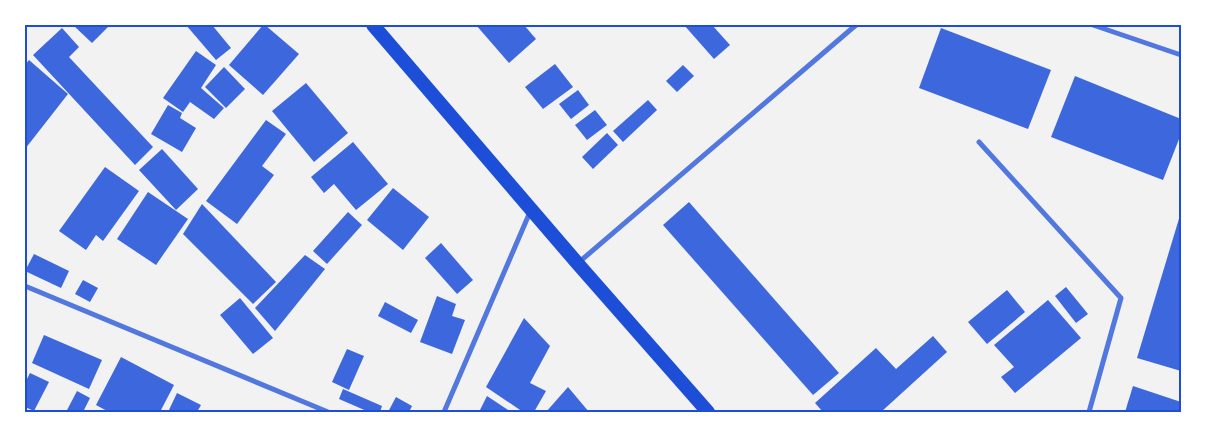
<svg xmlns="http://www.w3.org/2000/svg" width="1206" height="437" font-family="'Alegreya Sans',sans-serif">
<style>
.building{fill:#3d67dc}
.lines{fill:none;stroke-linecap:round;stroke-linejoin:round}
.minor{stroke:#5277de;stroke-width:5}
.trunk{stroke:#1d4ed8;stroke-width:14}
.neatline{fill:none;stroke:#1d4ed8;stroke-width:2}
</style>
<rect width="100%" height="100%" fill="#f2f2f2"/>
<g class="building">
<path d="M73 25H110L92 43Z"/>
<path d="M186 25H212L231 48 216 60Z"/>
<path d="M263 25H265L299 54 263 95 229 65Z"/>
<path d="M476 25H524L536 39 509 63Z"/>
<path d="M684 25H712L730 45 714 59Z"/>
<path d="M62 28 79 47 69 57 153 147 135 165 33 55Z"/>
<path d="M941 28 1051 70 1028 129 919 88Z"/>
<path d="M196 51 216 65 201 88 224 108 214 119 190 102 183 112 163 98Z"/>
<path d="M29 60 68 94 25 149V65Z"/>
<path d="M555 64 573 87 543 109 525 87Z"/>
<path d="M683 65 694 76 677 92 666 81Z"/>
<path d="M224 67 245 89 226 108 205 87Z"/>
<path d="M1075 76 1181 119V134L1163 180 1051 137Z"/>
<path d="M306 83 348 133 314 162 272 111Z"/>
<path d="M578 90 589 105 571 119 559 104Z"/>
<path d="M648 100 657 110 623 142 613 131Z"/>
<path d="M168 105 182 113 180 118 196 128 182 152 151 134Z"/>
<path d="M595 110 607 125 587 140 575 125Z"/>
<path d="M266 120 286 134 262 166 274 175 237 224 206 201Z"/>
<path d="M607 133 618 145 593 169 582 157Z"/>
<path d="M353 142 388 184 356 210 334 184 324 193 311 177Z"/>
<path d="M162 149 198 189 176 210 139 170Z"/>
<path d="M105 167 139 191 103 241 96 235 86 250 59 231Z"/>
<path d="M393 188 429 217 403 250 367 220Z"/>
<path d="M148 192 188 219 156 265 117 239Z"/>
<path d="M689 202 839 373 813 395 663 225Z"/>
<path d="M202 204 276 282 253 304 183 234Z"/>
<path d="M348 212 362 225 327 264 313 251Z"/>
<path d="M1181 212V371L1137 358Z"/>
<path d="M441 243 473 280 457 294 425 258Z"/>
<path d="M34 254 69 271 61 288 25 271Z"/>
<path d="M305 255 325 269 275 331 255 308Z"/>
<path d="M83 280 98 288 90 302 75 294Z"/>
<path d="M1066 287 1088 314 1076 323 1055 296Z"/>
<path d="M1007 290 1025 312 987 344 968 322Z"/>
<path d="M437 296 456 304 452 316 465 320 452 354 420 342Z"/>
<path d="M240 298 273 338 253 354 220 315Z"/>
<path d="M1048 300 1081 338 1015 393 1001 377 1014 367 994 345Z"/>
<path d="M385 302 418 320 411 333 378 316Z"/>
<path d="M524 318 550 346 530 383 546 391 534 412H523L486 387Z"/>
<path d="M44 335 102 360 89 389 32 363Z"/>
<path d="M933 336 947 352 881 412H823L815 403 876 348 896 369Z"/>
<path d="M347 349 364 356 349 390 332 382Z"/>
<path d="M121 357 174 385 160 412H109L96 405Z"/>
<path d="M30 373 49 382 34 411 25 407V383Z"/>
<path d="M1133 386 1181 402V412H1125Z"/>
<path d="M568 387 589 412H546Z"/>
<path d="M343 389 382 406 380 412H369L339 399Z"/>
<path d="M77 391 90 398 83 412H66Z"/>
<path d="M177 393 201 405 197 412H168Z"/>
<path d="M487 396 511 412H479Z"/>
<path d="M396 397 412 406 409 412H388Z"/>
</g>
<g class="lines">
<g class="minor">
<path d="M1093 25 1181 55"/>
<path d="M979 142 1121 298 1089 412"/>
<path d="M578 263 856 25"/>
<path d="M25 286 328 412"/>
<path d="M444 412 530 212"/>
</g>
<path class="trunk" d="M373 25 578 264 708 412"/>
</g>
<rect width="1206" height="437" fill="none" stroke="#ffffff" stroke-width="52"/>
<rect x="26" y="26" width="1154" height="385" class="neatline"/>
</svg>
